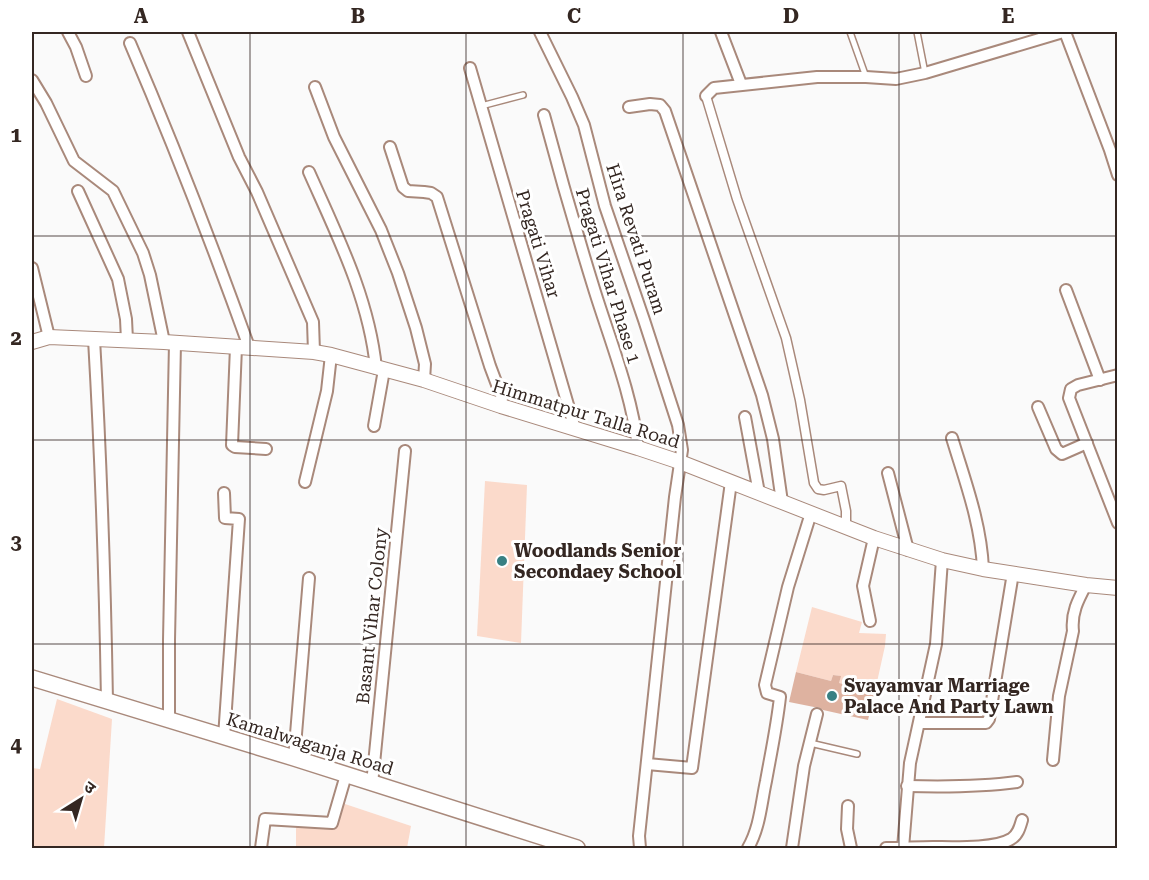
<svg xmlns="http://www.w3.org/2000/svg" width="1149" height="880" font-family="'Roboto Serif','Noto Sans Devanagari',serif">
<style>
.green{fill:#fbdacb}
.building{fill:#deb2a0}
.lines{fill:none;stroke-linecap:round;stroke-linejoin:round}
.service-casing{stroke:#a9897b;stroke-width:8}
.pedestrian-casing{stroke:#a9897b;stroke-width:11}
.minor-casing{stroke:#a9897b;stroke-width:14}
.tertiary-casing{stroke:#a9897b;stroke-width:16}
.secondary-casing{stroke:#a9897b;stroke-width:18}
.service{stroke:#fff;stroke-width:5}
.pedestrian{stroke:#fff;stroke-width:8}
.minor{stroke:#fff;stroke-width:10}
.tertiary{stroke:#fff;stroke-width:14}
.secondary{stroke:#fff;stroke-width:15}
.grid{fill:none;stroke:#342722;stroke-width:1.5;stroke-opacity:0.55}
.poi-dot{fill:#388083;stroke:#fff;stroke-width:2}
.labels{text-anchor:middle;stroke-width:6;stroke-linejoin:round;paint-order:stroke}
.street-label{font-size:18px;fill:#342722;stroke:#fff}
.poi-label{font-size:18px;font-weight:bold;fill:#342722;stroke:#fff;text-anchor:start}
.neatline{fill:none;stroke:#342722;stroke-width:2}
.grid-label{font-size:20px;text-anchor:middle;font-weight:bold;fill:#342722}
</style>
<rect width="100%" height="100%" fill="#fafafa"/>
<g class="green">
<path d="M485 481 527 485 521 643 477 636Z"/>
<path d="M812 607 862 622 859 633 886 634 885 646 875 691 839 683 840 676 833 675 831 681 796 672Z"/>
<path d="M57 699 112 719 104 848H32V768L40 769Z"/>
<path d="M342 803 411 826 407 848H296V824L335 828Z"/>
</g>
<path class="building" d="M796 672 831 681 833 675 841 676 839 683 875 691 868 720 823 710 818 707H814L789 702Z"/>
<g class="lines">
<defs>
<g id="service">
<path d="M850 32 866 77"/>
<path d="M917 32 925 73"/>
<path d="M481 106 523 95"/>
<path d="M810 743 857 754"/>
</g>
<path id="pedestrian" d="M706 96 737 199 786 338 800 400 814 483 818 489 824 490 841 486 846 511V526"/>
<g id="minor">
<path d="M68 32 76 47 86 76"/>
<path d="M188 32 239 157 257 192 313 322 314 352"/>
<path d="M540 32 572 97 584 125 605 206 644 320 678 425 682 450 675 497 639 836 640 848"/>
<path d="M721 32 741 84"/>
<path d="M1065 32 1110 150 1118 175"/>
<path d="M130 43C173 143 212 244 249 347"/>
<path d="M470 68 575 429"/>
<path d="M32 80 46 103 74 161 113 191 143 253 150 275 164 342"/>
<path d="M315 87 334 137 381 230 398 273 416 328 425 364 424 380"/>
<path d="M706 96 714 88 817 77H866L896 79 925 73 1063 32"/>
<path d="M629 107 650 104 660 105 665 111 762 395 773 439 782 502"/>
<path d="M544 115C560 175 577 234 595 292 611 343 632 395 638 448"/>
<path d="M390 147 403 187 408 191 424 192 431 193 437 197 490 366 502 398 501 406"/>
<path d="M309 172C337 235 369 298 376 368"/>
<path d="M78 191 118 279 126 319 127 340"/>
<path d="M32 268 49 337"/>
<path d="M1066 290 1100 380"/>
<path d="M94 339C101 460 105 580 107 701"/>
<path d="M236 347 232 445 235 447 266 449"/>
<path d="M1118 375 1078 385 1071 389 1069 398 1118 523"/>
<path d="M1038 407 1056 449 1062 454 1087 443"/>
<path d="M745 417 759 493"/>
<path d="M374 426 384 370"/>
<path d="M952 438C965 481 981 523 983 569"/>
<path d="M888 473 908 550"/>
<path d="M305 482 327 391 331 355"/>
<path d="M870 621 863 586 874 538"/>
<path d="M169 720V640L175 343"/>
<path d="M920 723H986L989 719 1013 573"/>
<path d="M224 737 239 519 225 518 224 493"/>
<path d="M294 758 309 578"/>
<path d="M1053 760 1059 696 1073 631C1071 613 1078 600 1086 585"/>
<path d="M647 764 692 768 731 482"/>
<path d="M372 784 405 451"/>
<path d="M907 786C944 787 980 787 1017 782"/>
<path d="M848 806 847 829 851 848"/>
<path d="M261 848 265 819 332 823 346 775"/>
<path d="M748 848C760 827 761 804 766 781 771 753 777 725 780 697L767 693 765 685 788 587 811 513"/>
<path d="M792 848 804 766 817 714"/>
<path d="M886 848C902 848 917 847 933 847 952 847 995 849 1011 839 1018 835 1020 827 1022 820"/>
<path d="M903 848 910 763 936 644 942 560"/>
</g>
<path id="tertiary" d="M32 342 49 337 164 342 314 352 331 355 424 380 501 406 638 448 680 462 874 538 942 560 983 569 1086 585 1118 588"/>
<path id="secondary" d="M32 678 294 758 577 848"/>
</defs>
<use href="#service" class="service-casing"/>
<use href="#pedestrian" class="pedestrian-casing"/>
<use href="#minor" class="minor-casing"/>
<use href="#tertiary" class="tertiary-casing"/>
<use href="#secondary" class="secondary-casing"/>
<use href="#service" class="service"/>
<use href="#pedestrian" class="pedestrian"/>
<use href="#minor" class="minor"/>
<use href="#tertiary" class="tertiary"/>
<use href="#secondary" class="secondary"/>
</g>
<path class="grid" d="M250 32V848M466 32V848M683 32V848M899 32V848M32 236H1118M32 440H1118M32 644H1118"/>
<g class="poi-dot">
<circle cx="502" cy="561" r="6"/>
<circle cx="832" cy="696" r="6"/>
</g>
<g class="labels">
<g class="street-label">
<text transform="translate(636 239) rotate(72)" y="6">Hira Revati Puram</text>
<text transform="translate(538 244) rotate(73)" y="6">Pragati Vihar</text>
<text transform="translate(608 276) rotate(73)" y="6">Pragati Vihar Phase 1</text>
<text transform="translate(586 414) rotate(17)" y="6">Himmatpur Talla Road</text>
<text transform="translate(372 616) rotate(-84)" y="6">Basant Vihar Colony</text>
<text transform="translate(310 744) rotate(17)" y="6">Kamalwaganja Road</text>
</g>
<g class="poi-label">
<text x="514" y="557">Woodlands Senior<tspan x="514" dy="21">Secondaey School</tspan></text>
<text x="844" y="692">Svayamvar Marriage<tspan x="844" dy="21">Palace And Party Lawn</tspan></text>
</g>
</g>
<rect width="1149" height="880" fill="none" stroke="#ffffff" stroke-width="66"/>
<g transform="translate(81 799) rotate(37)" stroke="#ffffff" stroke-width="4.5" paint-order="stroke">
<path d="M0-4.5L10 22L0 15L-10 22Z" fill="#342722"/>
<text y="-9" font-size="16" font-weight="bold" text-anchor="middle" fill="#342722">उ</text>
</g>
<rect x="33" y="33" width="1083" height="814" class="neatline"/>
<g class="grid-label">
<text x="141" y="23">A</text>
<text x="358" y="23">B</text>
<text x="574" y="23">C</text>
<text x="791" y="23">D</text>
<text x="1008" y="23">E</text>
<text x="16" y="142">1</text>
<text x="16" y="345">2</text>
<text x="16" y="549">3</text>
<text x="16" y="752">4</text>
</g>
</svg>
